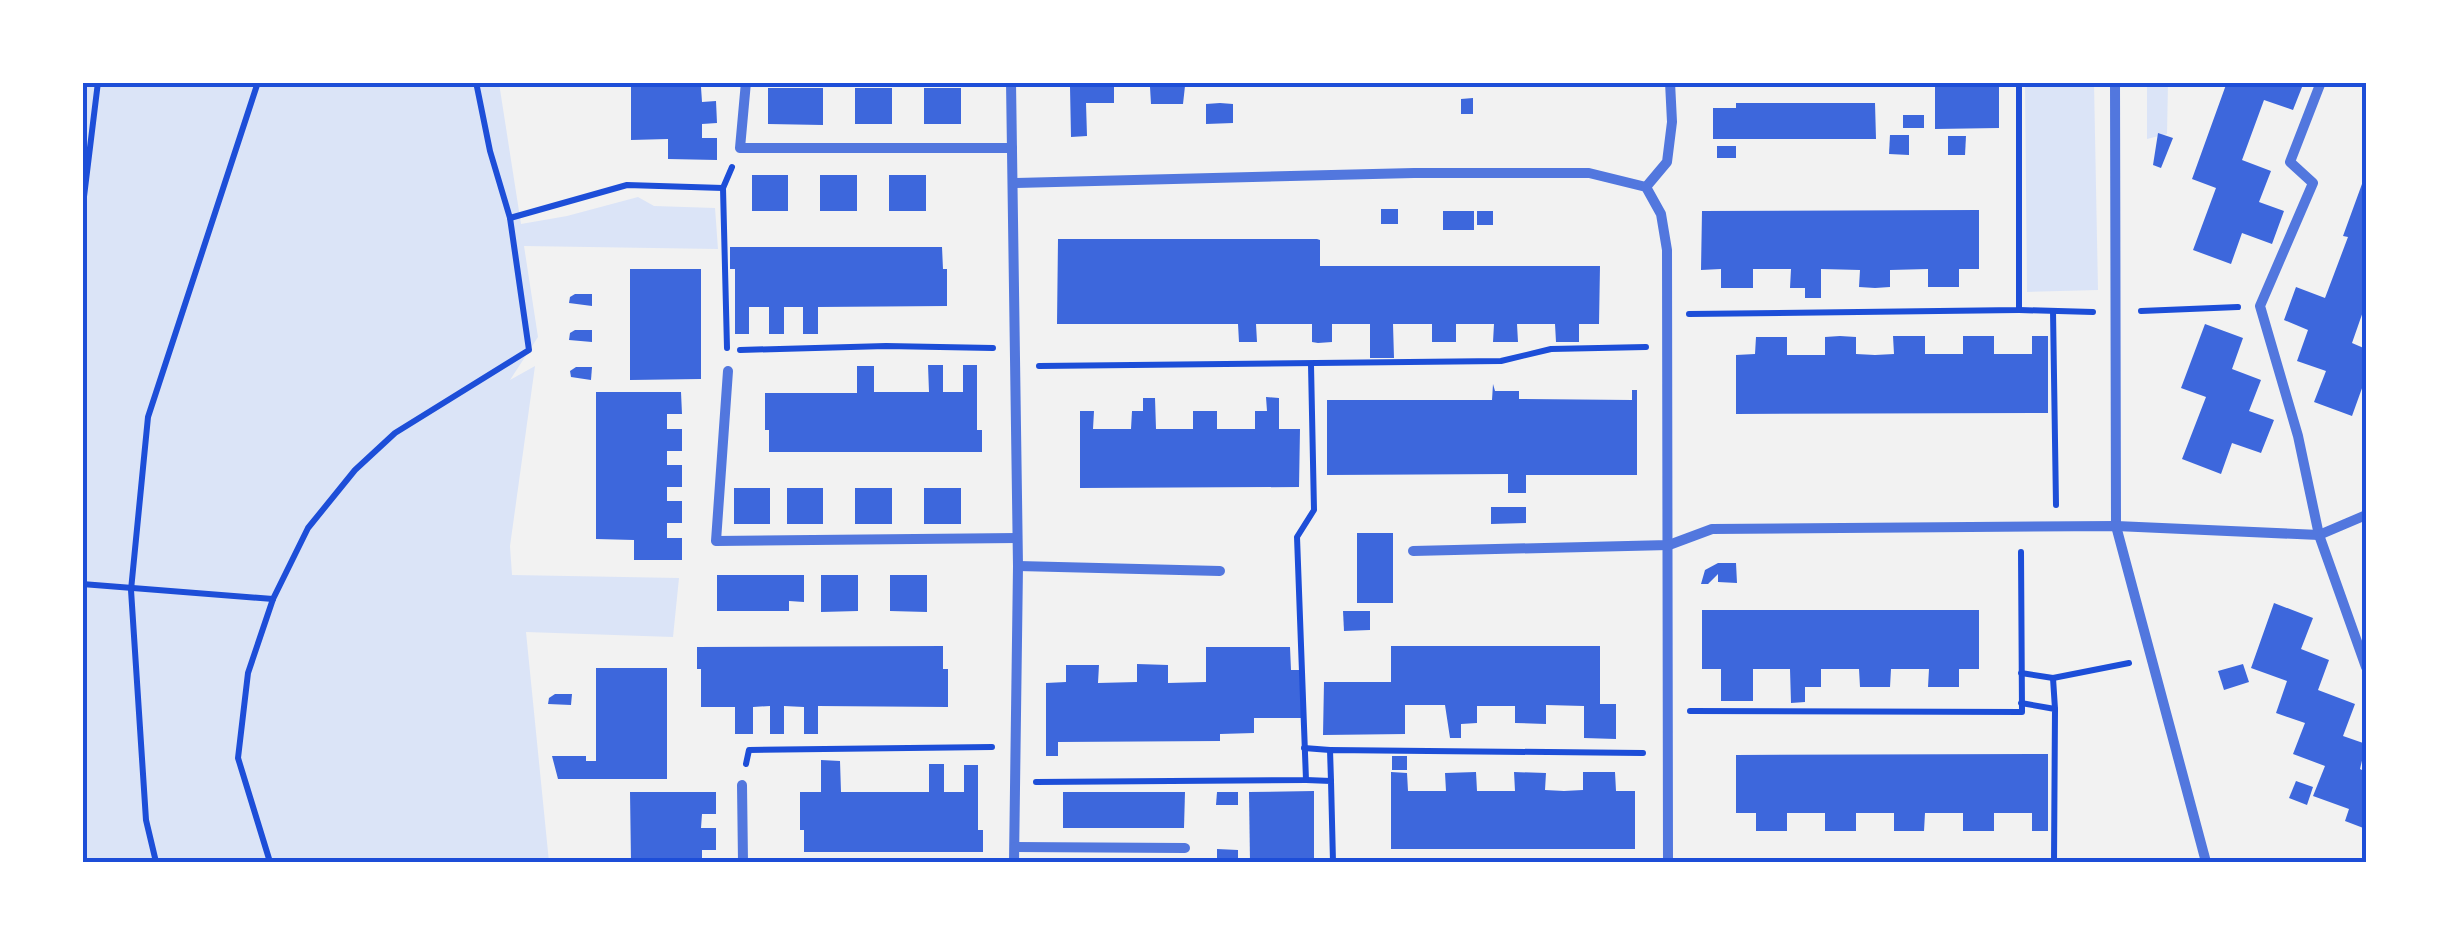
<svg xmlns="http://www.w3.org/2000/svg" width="2449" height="945" font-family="Raleway,sans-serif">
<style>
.green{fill:#dbe4f7}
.building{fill:#3d67dc}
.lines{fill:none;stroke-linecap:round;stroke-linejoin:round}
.path{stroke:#1d4ed8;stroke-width:6}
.minor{stroke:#5277de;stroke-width:10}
.neatline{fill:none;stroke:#1d4ed8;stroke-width:4}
</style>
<rect width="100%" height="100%" fill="#f2f2f2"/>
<g class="green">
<path d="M82 83H499L521 224 567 216 638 197 654 206 715 208 718 249 524 246 538 337 510 380 535 366 510 546 512 575 679 578 673 637 526 632 549 862H83Z"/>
<path d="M2025 83H2094L2098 290 2027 292Z"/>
<path d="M2147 83H2168L2167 134 2147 139Z"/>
</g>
<g class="building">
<path d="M631 82H716V87H701L702 102 716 101 717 123 702 124V138H717V160L668 159V139L631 140Z"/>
<path d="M1080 82H1185V86L1183 104H1151L1150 87H1114V103H1086L1087 136 1071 137 1070 87H1080Z"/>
<path d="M1253 82H1372L1373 87H1255Z"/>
<path d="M1935 82H1999V128L1935 129Z"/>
<path d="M2227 82H2304L2293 110 2264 100 2242 160 2271 171 2259 202 2284 211 2272 244 2242 233 2231 264 2193 250 2216 188 2192 179Z"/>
<path d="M768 88H823V125L768 124Z"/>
<rect x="855" y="88" width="37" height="36"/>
<rect x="924" y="88" width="37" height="36"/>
<path d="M1473 98V114H1461V99Z"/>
<path d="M1220 103 1233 104V123L1206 124V104Z"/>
<path d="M1736 103H1875L1876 139H1713V108H1736Z"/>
<rect x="1903" y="115" width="21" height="13"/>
<path d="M2158 133 2173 138 2161 168 2153 165Z"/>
<path d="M1890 135H1909V155L1889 154Z"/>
<path d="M1948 136H1966L1965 155H1948Z"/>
<rect x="1717" y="146" width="19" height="12"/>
<path d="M2366 173V303L2352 343 2366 349V377L2352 416 2314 402 2326 371 2297 361 2308 330 2284 320 2296 287 2325 298 2348 237 2343 236Z"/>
<rect x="752" y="175" width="36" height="36"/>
<rect x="820" y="175" width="37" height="36"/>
<rect x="889" y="175" width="37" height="36"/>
<rect x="1381" y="209" width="17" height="15"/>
<path d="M1979 210V269H1959V287H1928V269L1890 270V287L1875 288 1859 287 1860 270 1821 269V298H1805V288H1790L1791 269H1753V288H1721V269L1701 270 1702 211Z"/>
<rect x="1443" y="211" width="31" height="19"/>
<rect x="1477" y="211" width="16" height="14"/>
<path d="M1058 239H1317L1320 240V266H1600L1599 324H1579V342H1556L1555 324H1517L1518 342H1493L1494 324H1456V342H1432V324H1393L1394 358H1370V324H1332V342L1318 343 1312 342V324H1256L1257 342H1239L1238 324H1057Z"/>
<path d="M730 247H942L943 269H947V306L818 307V334H803V307H784V334H769V307H749V334H735V269H730Z"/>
<path d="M630 269H701V379L630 380Z"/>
<path d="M575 294H592V306L569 303 570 297Z"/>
<path d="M2205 324 2243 338 2232 369 2261 380 2249 411 2274 420 2261 453 2232 443 2221 474 2182 459 2206 397 2181 388Z"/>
<path d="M575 330H592V342L569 340 570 333Z"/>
<path d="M1840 336 1856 337V354L1875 355 1894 354 1893 336H1925V354H1963V336H1994V354H2032V336H2048V413L1736 414V355L1755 354 1756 337H1787V355H1825V337Z"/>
<path d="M928 365H943V392H963V365H977V430H982V452H769V430H765V393H857V366H874V392H929Z"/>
<path d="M576 367H592L591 380 571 377 570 371Z"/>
<path d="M1493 384 1495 391H1519V399L1632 400V390H1637V475H1526V493H1508V474L1327 475V400H1492Z"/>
<path d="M596 392H681L682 414H667V429H682V451H667V465H682V487H667V501H682V523H667V538H682V560H634V540L596 539Z"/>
<path d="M1266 397 1279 398V429H1300L1299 487 1080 488V411H1094L1093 429H1131L1132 411H1143V398H1155L1156 429H1193V411H1217V429H1255V411H1267Z"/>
<rect x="734" y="488" width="36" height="36"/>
<rect x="787" y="488" width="36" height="36"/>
<rect x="855" y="488" width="37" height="36"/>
<rect x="924" y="488" width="37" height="36"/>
<path d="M1491 507H1526V523L1491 524Z"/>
<rect x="1357" y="533" width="36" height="70"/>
<path d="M1718 563H1736L1737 583 1718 582V574L1708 584H1701L1705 570Z"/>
<path d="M717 575H804V602L789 601V611H717Z"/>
<path d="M821 575H858V611L821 612Z"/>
<path d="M890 575H927V612L890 611Z"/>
<path d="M2274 603 2313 618 2301 649 2329 660 2318 690 2355 704 2343 736 2366 744 2360 769 2366 772V829L2345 821 2349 809 2313 796 2325 766 2293 754 2305 723 2276 713 2287 681 2251 668Z"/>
<path d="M1702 610H1979V669H1959V687H1928L1929 669H1891L1890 687H1860L1859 669H1821V687H1805V702L1791 703 1790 669H1753V701H1721V669H1702Z"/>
<path d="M1343 611H1370V630L1344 631Z"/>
<path d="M943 646V669H948V707L818 706V734H804V707L784 706V734H770V706L753 707V734H735V707H701V669H697V647Z"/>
<path d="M1391 646H1600V704H1616V739L1584 738V706L1546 705V724L1515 723V706H1477V723L1461 724V738H1450L1445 705H1405V734L1323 735 1324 682H1391Z"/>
<path d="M1206 647H1290L1291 670H1303V718H1254V733L1220 734V741L1058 742V756H1046V683L1066 682V665H1099L1098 683 1137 682V664L1168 665V683L1206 682Z"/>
<path d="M2243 664 2249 682 2224 690 2218 671Z"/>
<path d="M596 668H667V779H558L552 756H586V761H596Z"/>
<path d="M555 694H572L571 705 548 704 549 698Z"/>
<path d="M2048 754V831H2032V813H1994V831H1963V813H1925L1924 831H1894V813H1856V831H1825V813H1787V831H1756V813H1736V755Z"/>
<rect x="1392" y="756" width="15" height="14"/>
<path d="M821 760 840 761 841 792H929V764H944V792H964V765H978V830H983V852H804V830H800V792H821Z"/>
<path d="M1391 772 1407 773 1408 791H1446L1445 773 1476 772 1477 791H1515L1514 772 1546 773 1545 790 1564 791 1583 790V772H1615L1616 791H1635V849H1391Z"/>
<path d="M2296 781 2313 787 2307 805 2289 798Z"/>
<path d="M1314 791V862H1250L1249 792Z"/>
<path d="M630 792H716V814H702L701 828H716V850H702V862H631Z"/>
<path d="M1063 792H1185L1184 828H1063Z"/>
<path d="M1217 792H1238V805H1216Z"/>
<path d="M1217 849 1238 850V862H1217Z"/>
</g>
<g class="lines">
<g class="path">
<path d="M82 213 98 82"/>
<path d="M510 218 627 185 723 188"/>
<path d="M2019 310 2093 312"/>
<path d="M2053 311 2056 505"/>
<path d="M2141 311 2238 307"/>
<path d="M1689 314 2019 310V82"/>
<path d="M727 348 723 188 732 167"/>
<path d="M740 350 886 346 993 348"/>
<path d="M1039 366 1501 361 1551 349 1646 347"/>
<path d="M82 584 273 599"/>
<path d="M2021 673 2053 678"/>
<path d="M2021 703 2055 709 2054 862"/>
<path d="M2055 709 2053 678 2129 663"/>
<path d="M1690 711 2022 712 2021 552"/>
<path d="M1304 748 1330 750"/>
<path d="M746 764 749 750 992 747"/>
<path d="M1306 780 1331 781 1333 862"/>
<path d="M1331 781 1330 750 1643 753"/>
<path d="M1036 782 1306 780 1297 537 1314 510 1311 365"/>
<path d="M156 862 146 820 131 590 148 417 258 82"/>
<path d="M270 862 238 758 248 673 273 599 308 528 355 470 395 433 529 350 510 218 490 151 476 82"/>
</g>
<g class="minor">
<path d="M746 82 740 148H1012"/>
<path d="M1011 82 1018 566 1014 862"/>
<path d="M2115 82 2116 526 2206 862"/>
<path d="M2321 82 2290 162 2313 183 2260 306 2298 436 2319 535 2366 667"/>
<path d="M1014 183 1414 173H1589L1646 187 1661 214 1667 250 1668 862"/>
<path d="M1646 187 1667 162 1672 122 1670 82"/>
<path d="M728 371 716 541 1017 538"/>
<path d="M1413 551 1669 545 1712 529 2116 526 2319 535 2366 515"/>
<path d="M1018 566 1220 571"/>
<path d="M742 785 743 862"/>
<path d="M1015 847 1185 848"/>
</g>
</g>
<rect width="2449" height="945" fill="none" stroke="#ffffff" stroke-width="170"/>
<rect x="85" y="85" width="2279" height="775" class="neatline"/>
</svg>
